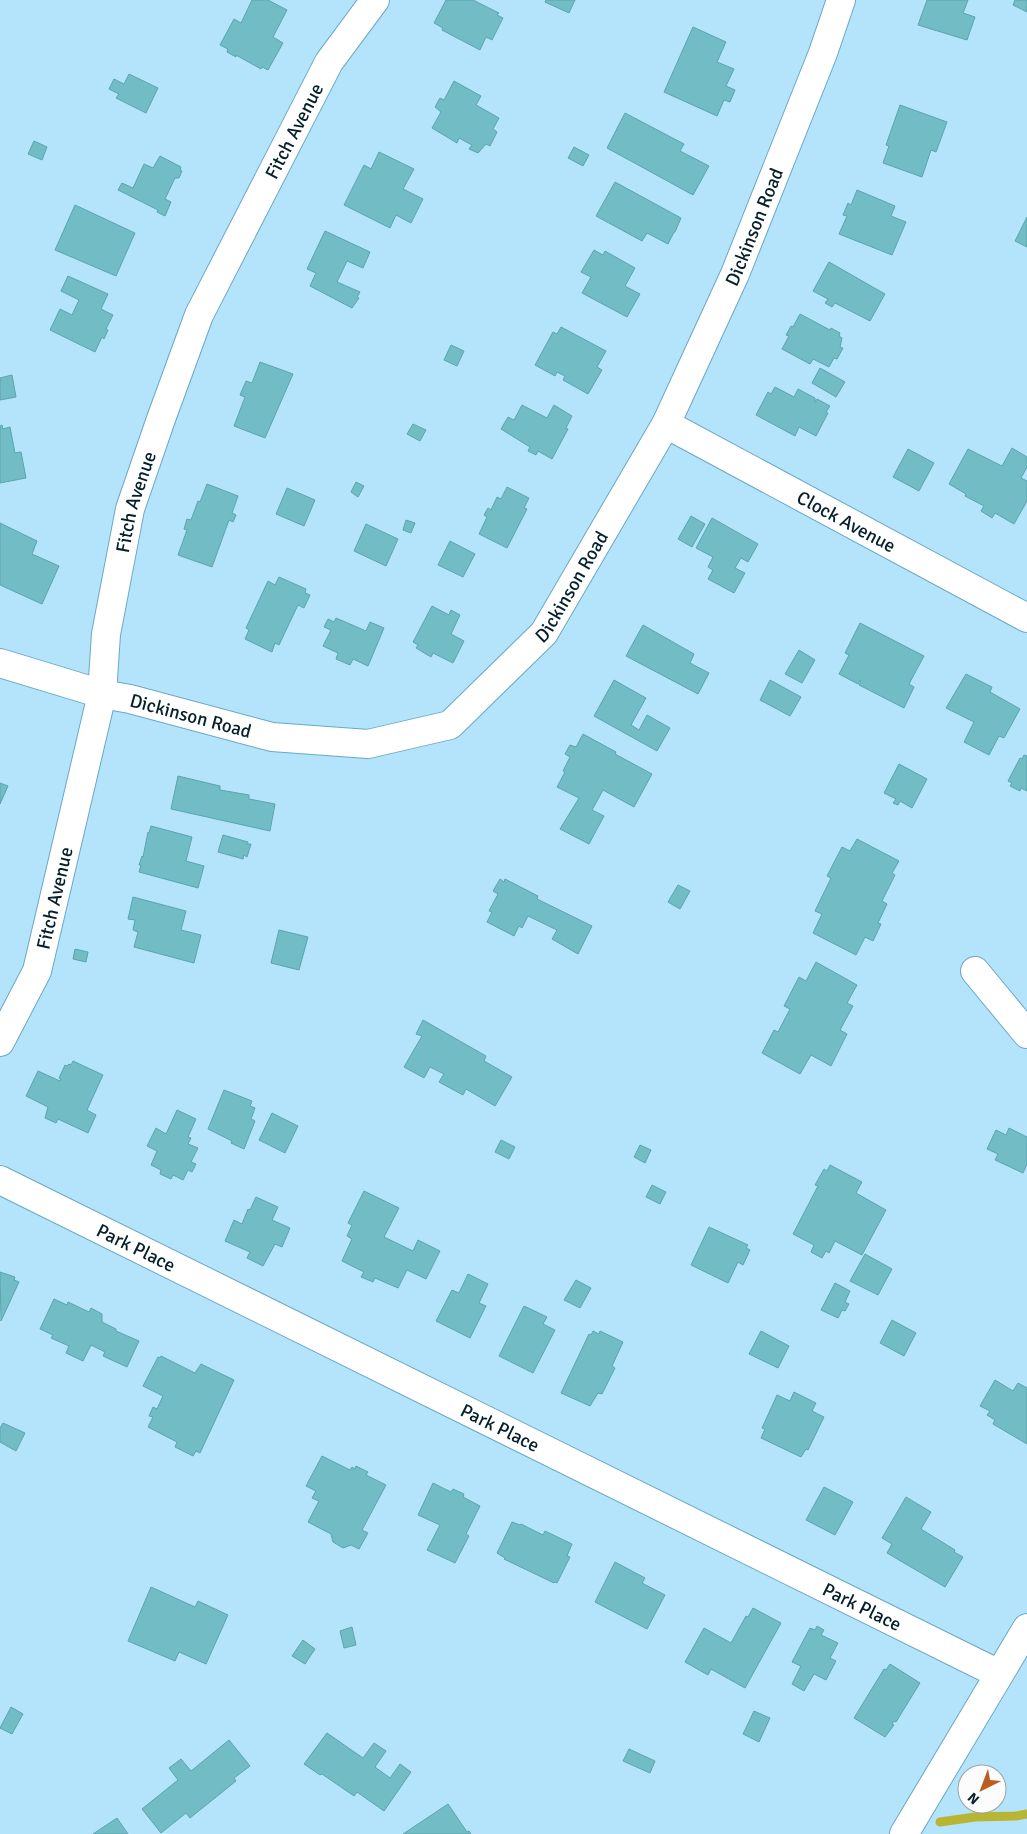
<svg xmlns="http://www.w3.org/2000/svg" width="1027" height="1834" font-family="Signika,sans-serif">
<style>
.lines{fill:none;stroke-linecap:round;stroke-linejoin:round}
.stream{stroke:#b9b534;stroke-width:9}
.building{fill:#72bcc6;stroke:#5ba4ae}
.street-casing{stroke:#6ba8c3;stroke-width:30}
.secondary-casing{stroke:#6ba8c3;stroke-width:30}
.street{stroke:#fff;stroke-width:28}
.secondary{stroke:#fff;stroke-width:28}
.labels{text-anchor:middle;stroke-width:4;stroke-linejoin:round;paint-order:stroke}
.street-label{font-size:19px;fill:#05202a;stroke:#fcfcfc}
</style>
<rect width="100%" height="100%" fill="#b3e4fb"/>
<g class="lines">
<path class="stream" d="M940 1822 975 1817 1016 1816 1027 1814"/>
</g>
<g class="building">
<path d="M252 0H268L287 10 273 37 283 43 268 70 262 67 261 69 236 55V57L227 52 228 49 220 45 234 19 241 23Z"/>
<path d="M446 0H473L499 13 497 15 503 18 492 40 486 37 480 50 442 30 443 28 434 23Z"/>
<path d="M546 0H575L569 13 545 2Z"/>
<path d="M927 0H968L963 13 975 17 967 40 918 25Z"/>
<path d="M1015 0H1027V12L1013 5Z"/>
<path d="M693 27 726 42 717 62 734 69 726 86 735 90 730 102 724 100 717 116 664 92Z"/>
<path d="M129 74 158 88 146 113 116 98 119 94 109 89 114 79 124 84Z"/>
<path d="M454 81 481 96 476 105 499 118 493 129 497 132 490 146 486 144 478 153 469 149 472 145 459 138 457 143 432 128 441 112 435 107 440 98 444 100Z"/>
<path d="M900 105 947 122 936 152 931 150 922 177 883 163 889 146 886 145Z"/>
<path d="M625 113 684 144 680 151 709 166 693 195 607 148Z"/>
<path d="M34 141 47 147 42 160 28 154Z"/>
<path d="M574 147 589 155 583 166 568 158Z"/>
<path d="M379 152 414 169 403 189 423 199 411 223 396 215 390 228 344 205 364 165 371 169Z"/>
<path d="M160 156 181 167 180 170 182 171 179 178H175L165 199 171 202 165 216 157 212 158 210 118 190 122 183 133 188 144 164 153 168Z"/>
<path d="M615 182 681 218 675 232H674L668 244 647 233 642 241 596 216Z"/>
<path d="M857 190 895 206 891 216 906 222 892 255 839 234 847 216 843 215 848 203 851 205Z"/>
<path d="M75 205 135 233 116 276 55 250Z"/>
<path d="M1027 217V247L1015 241Z"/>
<path d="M325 231 370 252 363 268 347 261 337 282 360 292 357 297 359 298 352 308 310 286 316 273 307 269Z"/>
<path d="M594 250 603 255 605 251 635 268 625 286 640 294 627 317 582 293 591 277 581 272Z"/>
<path d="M829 262 885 294 870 321 835 303 832 307 825 303 828 299 813 291Z"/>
<path d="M68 276 108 294 101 309 113 315 106 329 108 330 104 339 102 337 95 352 50 330 60 309 72 315 79 300 61 291Z"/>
<path d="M800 314 830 330 831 328 840 333 839 336 842 338 840 347 843 348 837 359 834 358 829 367 813 359 810 364 782 349 789 336 786 335 791 326 793 327Z"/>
<path d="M561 327 606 351 597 367 602 370 588 394 563 380 565 376 557 372 555 376 535 365 553 332 557 334Z"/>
<path d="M451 345 464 351 457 366 444 360Z"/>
<path d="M260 362 293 374 265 438 234 426 245 397 240 395 246 381 252 383Z"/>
<path d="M820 368 845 382 836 397 812 383Z"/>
<path d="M12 375 16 397 0 400V378Z"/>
<path d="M775 387 794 397 798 389 815 398V402L817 399 830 406 826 412 828 413 816 436 799 427 795 436 756 415 768 392 771 394Z"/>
<path d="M522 405 547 418 554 405 572 416 566 428 568 429 552 459 538 451 536 455 528 451 530 447 501 429 508 417 514 420Z"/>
<path d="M413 424 426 430 420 441 407 434Z"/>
<path d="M2 425 3 429 10 427 15 453 21 452 26 478 0 483V426Z"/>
<path d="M1012 448 1027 457V467L1021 478 1027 481V501L1014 524 995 513 992 518 981 511 984 506 965 496 966 494 949 484 968 449 1002 466Z"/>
<path d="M908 449 934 463 919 491 893 477Z"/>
<path d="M356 482 364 486 358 497 351 492Z"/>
<path d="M207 484 238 496 232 513 236 515 233 522 229 520 212 567 178 555 187 530 184 529 187 519 191 520 198 501 200 502Z"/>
<path d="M507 487 529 498 524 508 527 509 507 548 479 534 487 517 484 515 488 508 491 510 497 497 501 499Z"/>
<path d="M287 488 315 500 304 526 276 514Z"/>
<path d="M691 516 705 524 692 547 678 539Z"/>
<path d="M712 518 758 544 748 562 741 558 735 568 745 573 734 593 708 579 713 570 708 567 713 557 696 548Z"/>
<path d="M406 520 415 523 411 533 403 530Z"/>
<path d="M0 523 37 541 32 554 59 566 42 604 0 585Z"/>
<path d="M366 524 398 539 386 566 354 551Z"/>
<path d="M450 541 475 554 463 577 438 565Z"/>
<path d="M279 577 306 589 305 593 310 595 304 608 298 605 279 645 275 643 272 652 245 639 249 630 246 628 268 581 275 585Z"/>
<path d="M432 606 449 615 451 610 460 615 451 634 464 641 453 663 433 653 431 657 416 648 418 645 413 642Z"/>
<path d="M336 618 366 631 370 622 384 628 368 666 353 659 350 665 336 659 338 653 323 646 331 630 324 627 328 619 334 622Z"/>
<path d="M860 623 924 656 909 684 914 687 904 708 859 685 861 681 860 680 858 684 839 674 849 655 845 653Z"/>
<path d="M643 625 694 654 690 663 709 673 698 694 626 656Z"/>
<path d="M799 650 815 660 802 683 785 674Z"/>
<path d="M966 674 992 687 990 692 1020 709 1004 738 999 736 989 755 964 742 974 722 946 708Z"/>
<path d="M614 680 646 698 631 725 639 730 647 715 670 728 657 751 594 716Z"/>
<path d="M770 680 801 697 790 716 760 700Z"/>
<path d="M583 734 616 752 615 754 652 774 634 807 603 790 592 810 604 816 589 844 560 829 579 798 557 787 565 772 563 771 570 757 565 754 570 745 576 747Z"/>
<path d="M1024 755 1027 756V791L1021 788 1020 791 1010 786 1012 783 1008 781 1020 758 1022 759Z"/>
<path d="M899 764 927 779 912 808 900 801 898 805 893 803 896 799 884 793Z"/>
<path d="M178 776 220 786V790L249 795V799L275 804 270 831 171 809Z"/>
<path d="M0 783 8 786 0 804Z"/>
<path d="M151 826 192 837 186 861 204 866 198 888 139 872 141 865H139L142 856 143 857 148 832 149 833Z"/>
<path d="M223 835 248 842 247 844H251L247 857 244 855 243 859 218 852Z"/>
<path d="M857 839 899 861 892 873 895 875 882 901 887 904 878 923 881 924 873 941 865 937 856 955 813 933 822 914 815 911 831 878 827 876 842 847 850 851Z"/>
<path d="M500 879 504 882 505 879 538 896 537 899 592 926 578 954 552 939 557 930 528 916 522 928 519 926 514 936 487 922 492 912 489 911 498 894 493 891Z"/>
<path d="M678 885 690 891 680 909 668 902Z"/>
<path d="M133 897 186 911 181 930 201 935 194 963 134 947 138 932 133 930 135 920 128 919Z"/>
<path d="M279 930 308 937 299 970 271 963Z"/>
<path d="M75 949 88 952 86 962 73 959Z"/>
<path d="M816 962 857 985 847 1003 853 1006 840 1030 847 1034 831 1066 811 1055 800 1074 762 1053 774 1030 778 1032 790 1009 784 1006 799 977 806 981Z"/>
<path d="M423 1020 486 1056 484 1061 512 1077 495 1106 466 1089 463 1095 439 1082 444 1074 430 1067 424 1078 404 1067 422 1036 416 1034Z"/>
<path d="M73 1061 103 1075 87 1110 96 1115 88 1133 58 1119 56 1123 45 1118 48 1107 26 1096 38 1071 60 1081 61 1079 59 1078 65 1065 67 1066 69 1064 71 1065Z"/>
<path d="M224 1090 252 1101 250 1106 255 1108 251 1119 255 1121 244 1149 231 1143 232 1141 208 1129Z"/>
<path d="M177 1110 196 1119 188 1137 191 1138 188 1144 198 1148 191 1162 196 1164 192 1172 188 1170 183 1180 173 1175 171 1179 160 1174 161 1170 151 1165 157 1151 147 1146 156 1128 166 1134Z"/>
<path d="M272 1113 298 1126 285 1153 259 1140Z"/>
<path d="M1009 1128 1027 1137V1164L1023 1173 995 1160 998 1154 987 1149 996 1130 1006 1135Z"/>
<path d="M501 1140 515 1147 509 1159 495 1152Z"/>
<path d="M640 1145 651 1150 645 1163 634 1157Z"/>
<path d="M830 1165 862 1182 856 1193 886 1210 862 1255 835 1241 829 1253 826 1251 822 1258 811 1252 814 1245 793 1234 818 1186 815 1185 824 1169 827 1171Z"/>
<path d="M652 1185 666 1192 660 1204 646 1197Z"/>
<path d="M364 1191 399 1208 384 1237 413 1251 418 1240 440 1251 426 1279 407 1270 398 1288 375 1278 373 1282 361 1277 364 1272 342 1261 352 1239 347 1236 352 1225 348 1223Z"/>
<path d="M256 1197 278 1207 272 1220 290 1228 282 1247 275 1244 263 1266 247 1258 250 1252 225 1241 234 1220 242 1224 248 1209 250 1210Z"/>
<path d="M709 1227 748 1245 746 1248 750 1250 743 1265 738 1262 728 1283 691 1265Z"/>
<path d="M865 1254 892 1269 878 1295 850 1281Z"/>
<path d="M0 1272 15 1277 14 1280 19 1282 1 1321Z"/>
<path d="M468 1274 488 1284 479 1303 486 1306 470 1338 436 1321 452 1290 459 1293Z"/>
<path d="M576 1280 591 1288 580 1308 564 1300Z"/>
<path d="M835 1283 850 1291 845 1302 849 1304 845 1311 842 1310 838 1318 821 1310Z"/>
<path d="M54 1299 67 1305 68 1302 89 1312 91 1308 102 1314V1322L116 1329V1331L139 1341 127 1367 103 1356 105 1352 91 1345 83 1361 66 1353 69 1346 51 1338 53 1335 40 1329Z"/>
<path d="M524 1306 547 1317 543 1324 555 1330 533 1373 499 1356Z"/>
<path d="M892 1320 916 1333 904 1356 880 1343Z"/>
<path d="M593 1331 599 1334 600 1331 623 1342 612 1366 615 1368 602 1394 598 1393 590 1406 561 1393 589 1334 591 1335Z"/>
<path d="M761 1331 789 1346 778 1368 749 1354Z"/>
<path d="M161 1356 195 1373 201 1364 234 1380 200 1453 196 1451 193 1456 175 1447 177 1442 148 1427 153 1417 149 1416 153 1407 157 1409 163 1396 143 1386 158 1357 160 1358Z"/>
<path d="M995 1380 1013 1391 1018 1383 1027 1388V1444L993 1424 995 1420 987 1415 990 1411 980 1406Z"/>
<path d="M794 1392 816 1403 812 1411 824 1417 808 1450 806 1449 801 1457 761 1438 765 1429 762 1428 777 1395 790 1401Z"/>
<path d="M3 1423 25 1433 16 1451 0 1442V1428Z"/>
<path d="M322 1456 350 1470 352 1467 355 1469 356 1466 368 1472 366 1475 386 1485 362 1530 368 1533 359 1549 351 1545 343 1548 333 1542 331 1534 308 1522 319 1501 312 1498 316 1491 306 1486Z"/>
<path d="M433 1483 451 1492 453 1489 464 1494 463 1497 480 1506 466 1534 469 1536 455 1563 427 1550 440 1525 418 1515Z"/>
<path d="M824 1487 853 1502 835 1535 806 1520Z"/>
<path d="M906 1497 931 1512 921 1529 955 1550 954 1552 963 1557 945 1587 887 1553 892 1544 882 1538Z"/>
<path d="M512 1522 520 1525 521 1524 543 1535 545 1531 572 1544 567 1556 570 1557 557 1583 555 1582 554 1583 504 1559 505 1558 497 1553Z"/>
<path d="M615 1562 645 1578 642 1583 665 1595 647 1629 595 1602Z"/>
<path d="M151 1587 195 1607 198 1601 228 1615 206 1664 179 1652 175 1661 128 1641Z"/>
<path d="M753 1608 781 1623 745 1688 711 1669 708 1675 685 1662 704 1628 731 1643 746 1616 748 1617Z"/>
<path d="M817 1626 824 1630 821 1635 838 1643 830 1658 836 1661 826 1680 814 1674 804 1691 792 1684 801 1666 792 1662 810 1628 815 1630Z"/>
<path d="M352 1627 356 1645 344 1648 340 1631Z"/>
<path d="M303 1640 315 1649 305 1664 292 1656Z"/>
<path d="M890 1664 920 1683 896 1722 894 1721 892 1724 894 1725 885 1737 854 1718 884 1669 886 1670Z"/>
<path d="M11 1707 23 1714 12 1734 0 1728Z"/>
<path d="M754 1711 770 1718 759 1742 743 1734Z"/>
<path d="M327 1733 363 1758 374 1743 386 1751 375 1767 390 1778 400 1764 411 1772 384 1811 357 1792 354 1796 322 1774 320 1775 304 1764Z"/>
<path d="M229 1740 250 1766 234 1778 236 1781 190 1818 186 1813 161 1833 142 1809 178 1780 169 1768 181 1759 191 1771Z"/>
<path d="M629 1749 655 1761 650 1773 623 1761Z"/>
<path d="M448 1804 467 1832 469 1831 471 1834H403Z"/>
<path d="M117 1818 128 1834H93Z"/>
</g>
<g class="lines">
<defs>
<g id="street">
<path id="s1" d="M666 424 1027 618"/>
<path id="s2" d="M0 663 102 694 130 699 272 737 368 744 450 725 544 633 666 424 735 274 823 53 841 0"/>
<path d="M975 971 1027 1034"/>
<path id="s3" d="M0 1042 37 971 102 694 106 634 130 509 161 419 199 315 329 62 375 0"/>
<path id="s4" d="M0 1180 999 1674"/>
</g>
<path id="secondary" d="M904 1834 1027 1628"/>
</defs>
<use href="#street" class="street-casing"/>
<use href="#secondary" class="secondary-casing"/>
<use href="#street" class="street"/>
<use href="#secondary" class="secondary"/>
</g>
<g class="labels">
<g class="street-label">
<text dy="7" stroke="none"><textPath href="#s3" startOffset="965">Fitch Avenue</textPath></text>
<text dy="7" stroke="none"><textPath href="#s2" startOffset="1052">Dickinson Road</textPath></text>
<text dy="7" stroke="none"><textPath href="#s3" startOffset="560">Fitch Avenue</textPath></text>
<text dy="7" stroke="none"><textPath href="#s1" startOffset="205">Clock Avenue</textPath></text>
<text dy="7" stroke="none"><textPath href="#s2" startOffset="648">Dickinson Road</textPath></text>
<text dy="7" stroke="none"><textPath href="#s2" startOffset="198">Dickinson Road</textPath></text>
<text dy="7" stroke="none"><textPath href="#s3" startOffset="155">Fitch Avenue</textPath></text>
<text dy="7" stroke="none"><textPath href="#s4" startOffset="152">Park Place</textPath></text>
<text dy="7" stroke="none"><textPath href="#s4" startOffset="558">Park Place</textPath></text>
<text dy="7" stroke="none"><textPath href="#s4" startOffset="962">Park Place</textPath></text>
</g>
</g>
<g transform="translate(982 1789) rotate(222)"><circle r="24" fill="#fcfcfc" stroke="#99a4a8"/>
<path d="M0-4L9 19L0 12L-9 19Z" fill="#bd5b20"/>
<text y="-8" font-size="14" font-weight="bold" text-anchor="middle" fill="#05202a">N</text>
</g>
</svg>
